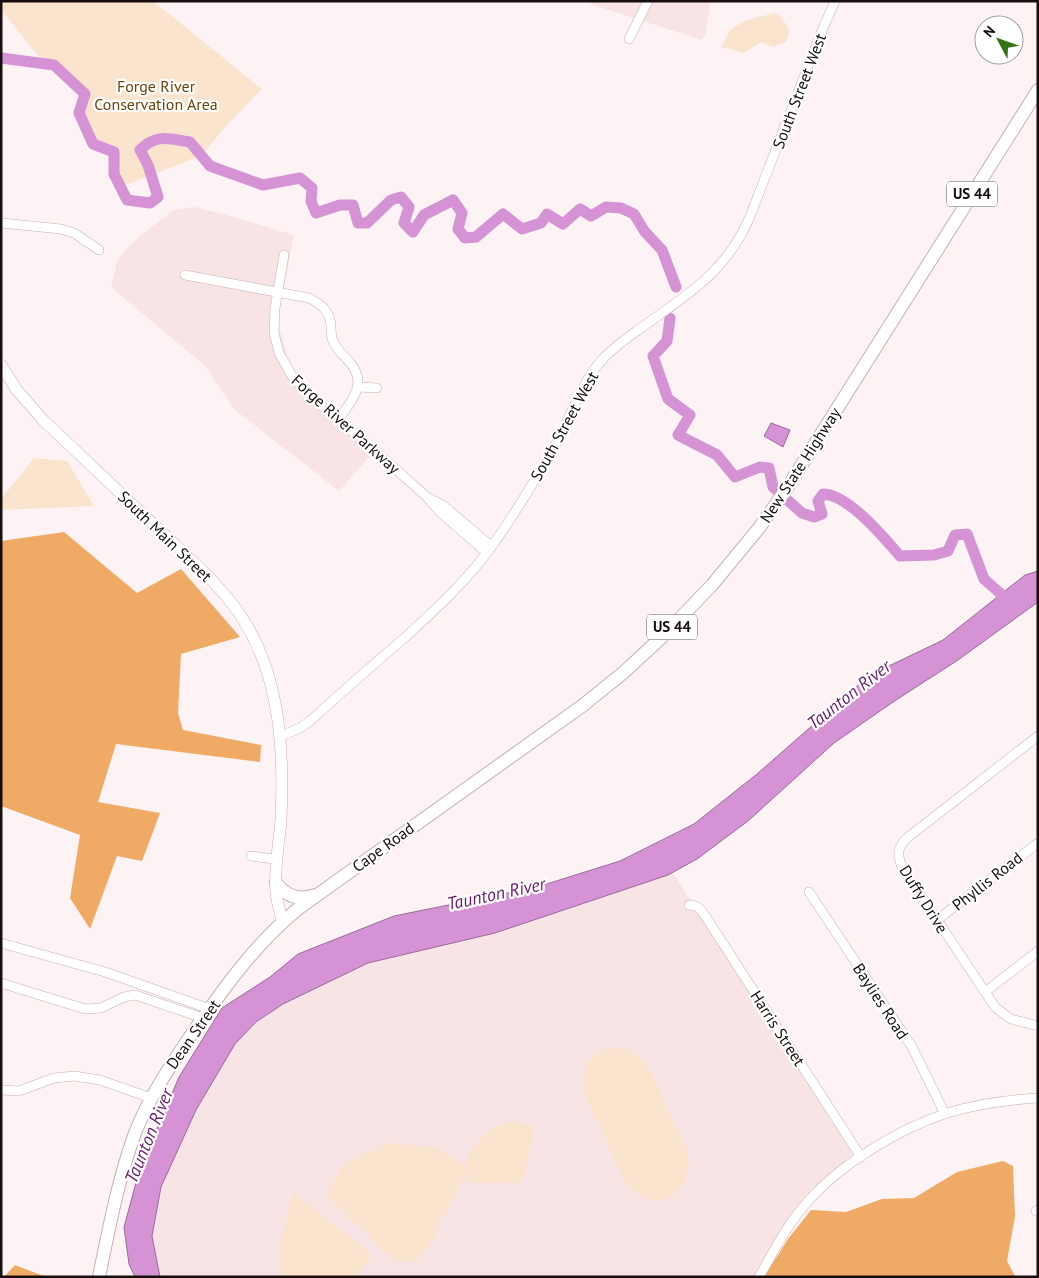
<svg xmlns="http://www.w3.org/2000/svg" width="1039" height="1278" font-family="'PT Sans',sans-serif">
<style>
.built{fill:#f8e4e5}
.green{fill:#fbe4ce}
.forest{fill:#efaa65}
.water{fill:#d592d4;stroke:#9c6b99}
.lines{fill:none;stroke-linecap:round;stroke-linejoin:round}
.river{stroke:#d592d4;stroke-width:11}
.minor-casing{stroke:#c7b0b0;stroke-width:10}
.major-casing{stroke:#c7b0b0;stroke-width:12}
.highway-casing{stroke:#c7b0b0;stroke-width:14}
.minor{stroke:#fff;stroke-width:9}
.major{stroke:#fff;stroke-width:11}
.highway{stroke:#fff;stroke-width:12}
.labels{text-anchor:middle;stroke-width:4.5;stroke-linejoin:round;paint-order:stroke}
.shield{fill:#fff;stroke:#5d5757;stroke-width:1}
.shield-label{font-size:15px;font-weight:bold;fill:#170f0f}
.park-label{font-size:16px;fill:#6f420c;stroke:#fff}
.street-label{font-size:16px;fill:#170f0f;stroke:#fff}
.water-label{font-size:18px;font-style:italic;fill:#69196b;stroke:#fff}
</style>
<rect width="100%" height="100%" fill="#fef3f4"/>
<g class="built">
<path d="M591 1H711L705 35 702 40 590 4Z"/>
<path d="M194 207 223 214 294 235 280 309 279 325 286 352 293 370 309 389 379 446 339 491 235 410 205 366 111 287 117 261 133 242 173 210Z"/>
<path d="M671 870 853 1154 807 1194 788 1219 753 1277H158L150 1238 158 1183 185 1124 231 1043 271 1008 367 960Z"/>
</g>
<g class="green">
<path d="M1 1H153L262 89 227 125 201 156 120 187 115 180 114 157 112 154 91 149 87 145 84 133 74 114 83 99C79 90 75 90 69 84 62 76 60 66 47 67L1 10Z"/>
<path d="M775 13 781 17 790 30 786 42 773 47 761 42 744 53 721 47 730 30 746 20Z"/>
<path d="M34 458 67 461 94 506 1 510V499Z"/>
<path d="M614 1047 632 1051 646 1063 687 1151C696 1193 657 1217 626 1185L586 1097C579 1071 586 1054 614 1047Z"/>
<path d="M508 1121 535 1126 523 1179 520 1183 466 1182V1170L452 1202 440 1221 435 1237 416 1261 400 1263 376 1246 367 1232 349 1220 326 1194 344 1164 388 1143 437 1147 466 1168 467 1156 486 1132Z"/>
<path d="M293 1192 369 1252 370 1260 356 1277H282L278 1252Z"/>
</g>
<g class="forest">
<path d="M64 532 137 593 181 569 240 637 181 654 178 713 183 730 261 745 260 762 116 744 98 802 160 813 142 861 117 856 90 929 70 898 80 835 1 806V541Z"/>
<path d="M1003 1161 1013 1166 1015 1216 1007 1261 1015 1276 1021 1277H764L788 1239 811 1210 846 1212 882 1199 914 1198 957 1172Z"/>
<path d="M15 1265 46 1277H4Z"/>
</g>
<g class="water">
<path d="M771 423 790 430 783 447 764 436Z"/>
<path d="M1038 571V602L958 660 893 702 834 743 748 821 697 859 668 875 495 933 368 963 283 1004 256 1022 235 1044 196 1110 161 1187 152 1236 160 1277H135L129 1264 124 1227 140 1168 179 1077 222 1008 270 977 298 954 394 916 537 887 620 861 694 824 757 774 870 675 943 640 1025 575Z"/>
</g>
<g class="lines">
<g class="river">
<path d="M1 58 54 65 85 94 79 113 93 144 114 152V174L127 200 150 203 158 197 148 165 140 150C157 133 169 139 190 142L210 166 263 185 300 178 312 188 311 201 316 213 340 205H353L358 223H367L391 200 401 197 409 207 404 223 413 232 424 215 453 200 462 213 458 229 465 238 476 237 503 214 522 229 541 223 547 214 563 224 580 209 591 216 606 207 621 208 634 214 645 232 662 250 676 287"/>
<path d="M670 318 667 341 653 356 668 399 690 415 678 435 717 455 735 477 760 467 769 468 773 487 802 513 814 517 822 514 818 501 823 494C848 494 884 538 900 556L934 555 948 551 955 535 967 534 984 579 1010 602"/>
</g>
<defs>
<g id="minor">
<path d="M629 39 648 1"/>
<path d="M1 223 61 229 74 233 99 250"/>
<path d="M284 255 275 308 274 333 279 353 294 379 313 398 391 465 427 497 439 511 487 553"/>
<path d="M185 275 309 298C322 305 330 311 331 326 331 331 331 337 333 341 337 351 346 357 352 365 367 386 350 403 338 420"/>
<path d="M358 387 377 388"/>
<path d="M431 499 444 506 491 546"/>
<path d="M281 736 300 728 310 721C340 694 370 667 401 641 434 611 466 582 492 546 516 512 538 476 558 440 572 414 581 383 601 361 614 346 630 336 645 325 690 293 726 271 749 219L821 33 835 1"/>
<path d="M1038 736 907 838C897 848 897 854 902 867L995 1007 1011 1019 1038 1026"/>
<path d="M251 856 274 859"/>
<path d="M809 892 912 1047 945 1114"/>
<path d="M689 905 696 906 702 911 861 1157"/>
<path d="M937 920 1038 843"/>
<path d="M1 943 105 972 210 1009"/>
<path d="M1 983 85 1009 101 1008 124 997 135 995 203 1018"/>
<path d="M985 992 1038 951"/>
<path d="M1 1090 19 1091 54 1078 74 1076 100 1080 151 1098"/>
<path d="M1036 1211 1038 1210"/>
<path d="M759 1277C773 1252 786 1227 804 1206 837 1166 898 1129 947 1113 977 1104 1007 1100 1038 1098"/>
</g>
<path id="major" d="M1 365 16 389 43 420 206 574C220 589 234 604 244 621 281 680 284 753 281 820 279 844 274 868 276 892 277 902 280 912 282 922"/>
<g id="highway">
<path d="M276 883C286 896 299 901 315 895"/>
<path d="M99 1277C109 1228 118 1180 135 1133 150 1095 173 1062 196 1028 226 985 258 941 299 908L582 706 623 673 663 636 712 585 759 528 787 488 1038 90"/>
</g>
</defs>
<use href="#minor" class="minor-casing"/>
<use href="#major" class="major-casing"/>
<use href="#highway" class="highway-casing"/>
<use href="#minor" class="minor"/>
<use href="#major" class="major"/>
<use href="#highway" class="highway"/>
</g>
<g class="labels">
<g class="shield">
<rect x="947" y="181.5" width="50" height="25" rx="4"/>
<rect x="647" y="614.5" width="50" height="25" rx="4"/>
</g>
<g class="shield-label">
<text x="972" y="199">US 44</text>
<text x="672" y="632">US 44</text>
</g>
<g class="park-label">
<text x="156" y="92">Forge River<tspan x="156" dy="18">Conservation Area</tspan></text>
</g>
<g class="street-label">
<text transform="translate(799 91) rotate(-69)" y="6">South Street West</text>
<text transform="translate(346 424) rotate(42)" y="6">Forge River Parkway</text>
<text transform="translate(564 426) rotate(-61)" y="6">South Street West</text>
<text transform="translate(800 465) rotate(-57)" y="6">New State Highway</text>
<text transform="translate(165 536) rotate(44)" y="6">South Main Street</text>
<text transform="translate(383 847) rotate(-36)" y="6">Cape Road</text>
<text transform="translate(987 881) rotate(-38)" y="6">Phyllis Road</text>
<text transform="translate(924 899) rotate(58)" y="6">Duffy Drive</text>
<text transform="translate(881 1001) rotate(57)" y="6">Baylies Road</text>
<text transform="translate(778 1028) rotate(57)" y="6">Harris Street</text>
<text transform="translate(193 1034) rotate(-55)" y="6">Dean Street</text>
</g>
<g class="water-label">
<text transform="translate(849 695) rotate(-38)" y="6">Taunton River</text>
<text transform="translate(496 894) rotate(-12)" y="6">Taunton River</text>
<text transform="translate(149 1136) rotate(-68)" y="6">Taunton River</text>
</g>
</g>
<rect width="1039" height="1278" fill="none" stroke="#170f0f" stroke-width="5"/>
<g transform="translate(999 40) rotate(311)"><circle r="24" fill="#ffffff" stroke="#a29f9f"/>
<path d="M0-4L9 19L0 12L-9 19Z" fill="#337411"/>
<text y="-8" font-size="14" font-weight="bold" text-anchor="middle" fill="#170f0f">N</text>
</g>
</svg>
